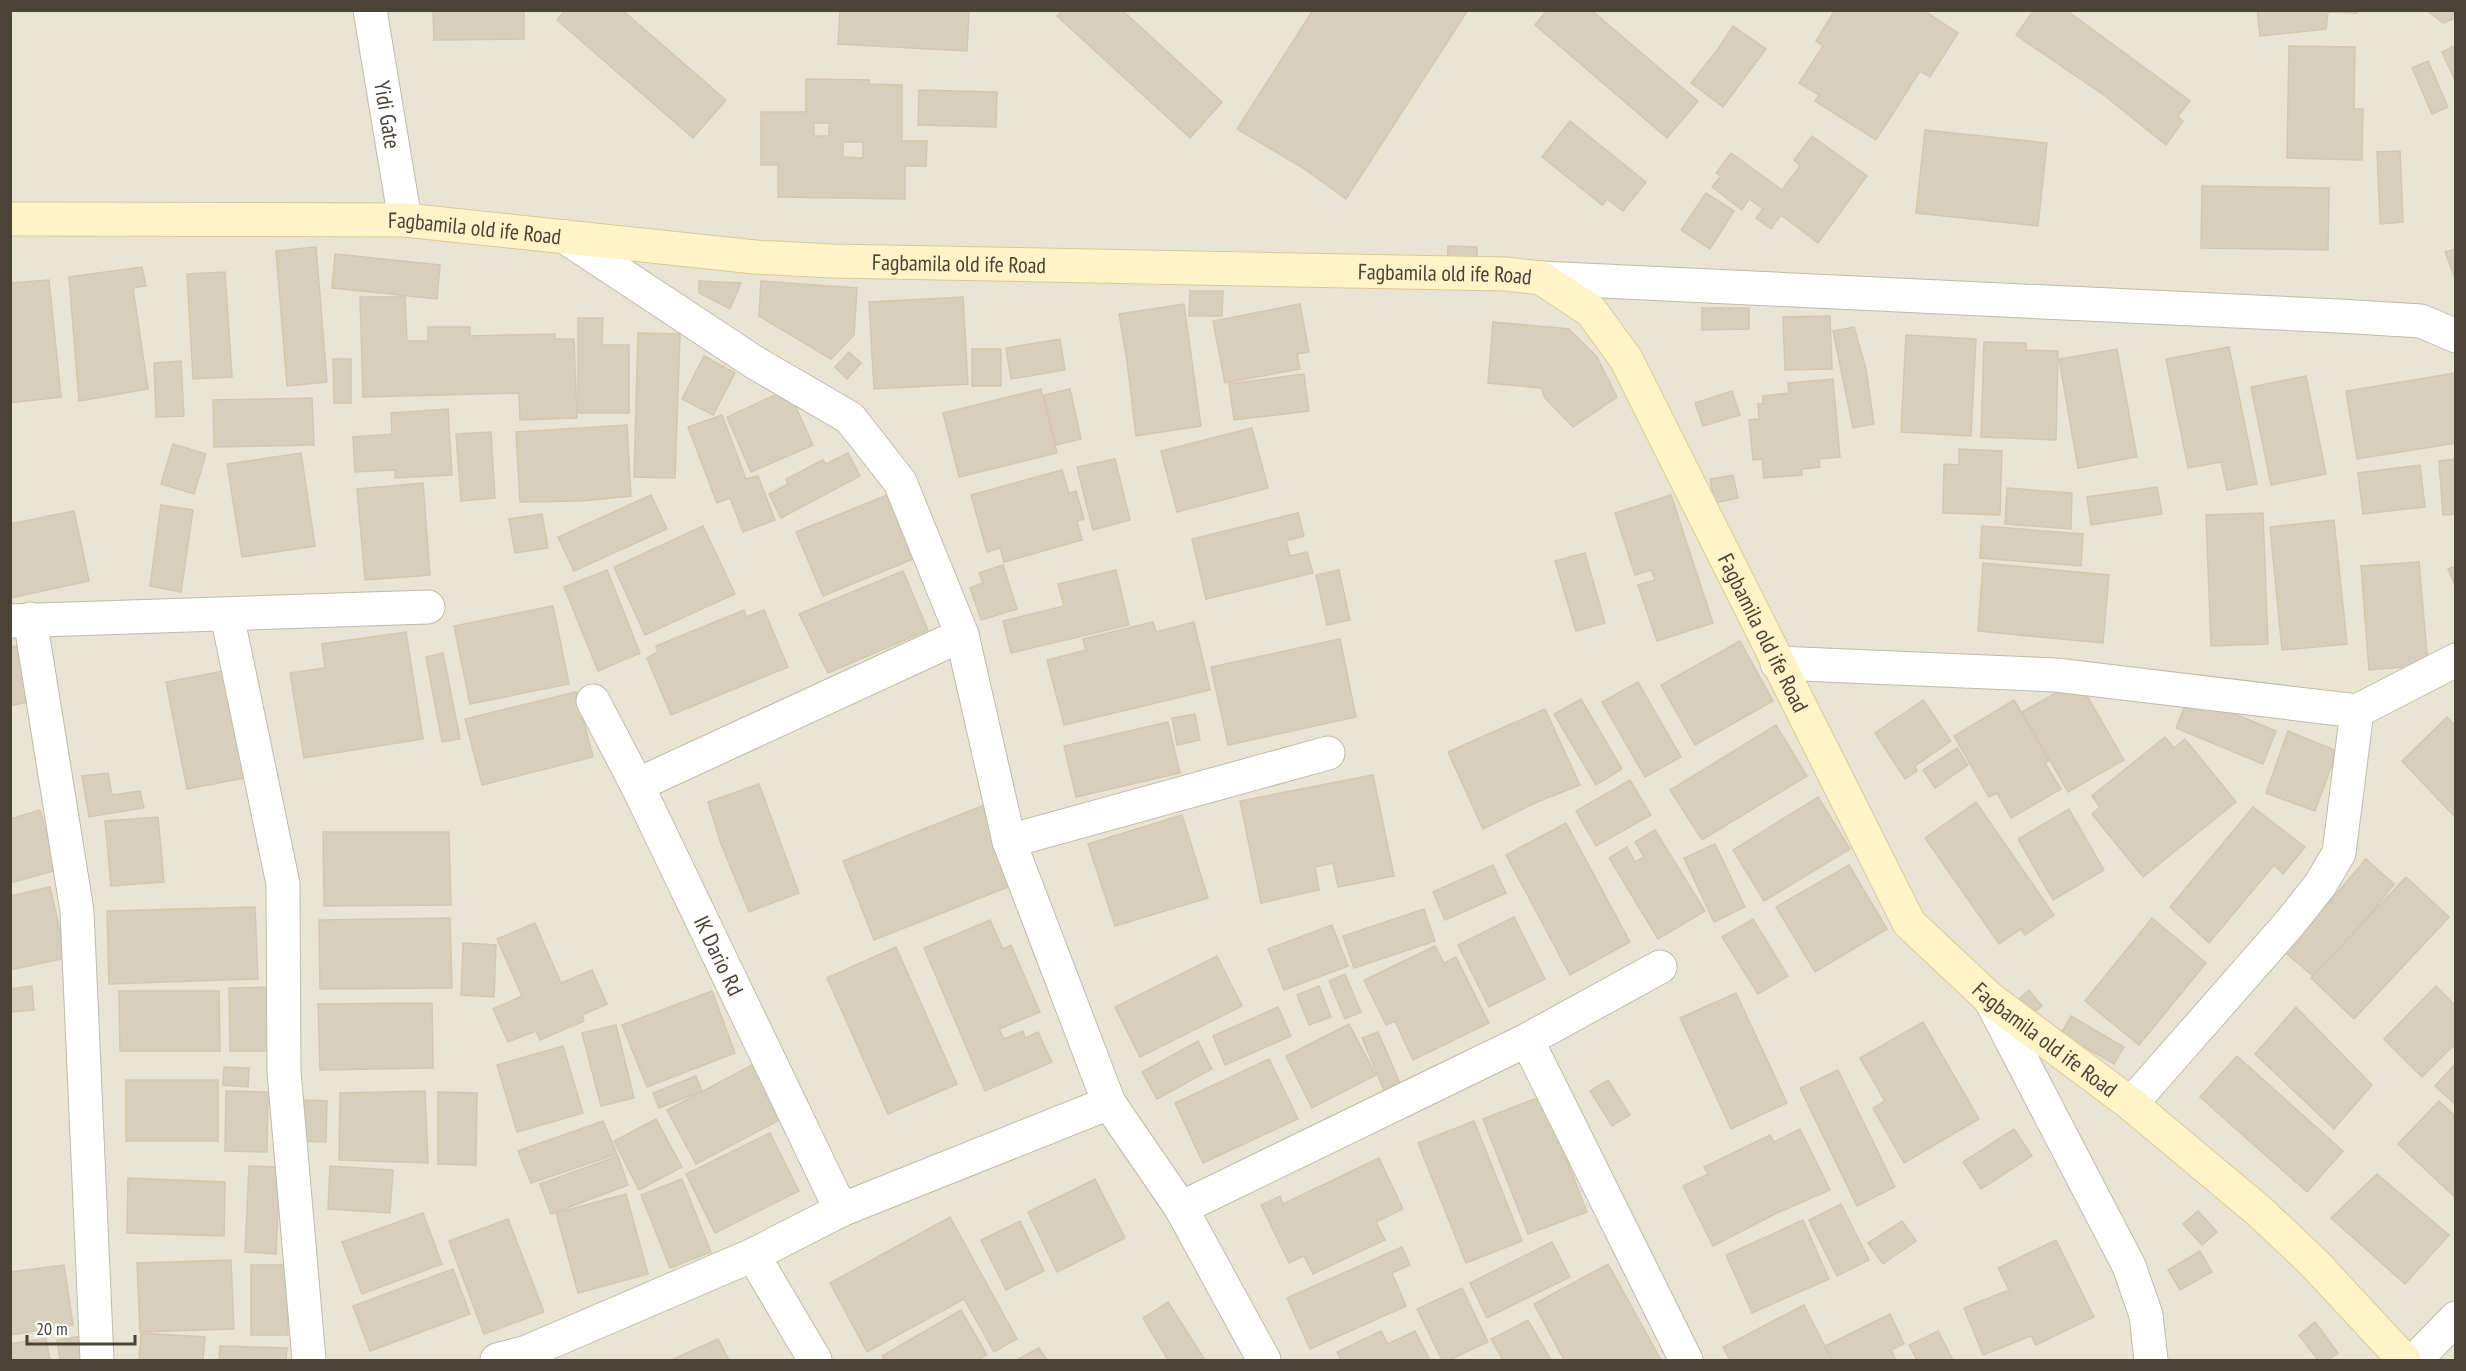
<svg xmlns="http://www.w3.org/2000/svg" width="2466" height="1371" font-family="'PT Sans Narrow',sans-serif">
<style>
.residential{fill:#eae4d5}
.building{fill:#d8cebc;stroke:#d4c7af;stroke-width:1.5;fill-rule:evenodd}
.lines{fill:none;stroke-linecap:round;stroke-linejoin:round}
.street-casing{stroke:#c2baa9;stroke-width:35}
.secondary-casing{stroke:#dac994;stroke-width:35}
.street{stroke:#fff;stroke-width:33}
.secondary{stroke:#fff4c8;stroke-width:33}
.labels{text-anchor:middle;stroke-width:5;stroke-linejoin:round;paint-order:stroke}
.street-label{font-size:22px;fill:#4a4336;stroke:#fff}
</style>
<rect width="100%" height="100%" fill="#f5f2e8"/>
<rect class="residential" x="11" y="11" width="2444" height="1349"/>
<g class="building">
<path d="M433 10H524V39L434 40Z"/>
<path d="M565 10H622L726 100 693 138 557 20Z"/>
<path d="M840 10H969L967 51 838 44Z"/>
<path d="M1063 10H1122L1222 102 1190 138 1057 16Z"/>
<path d="M1313 10H1468L1346 199 1303 168 1237 129Z"/>
<path d="M1547 10H1591L1698 101 1667 138 1535 25Z"/>
<path d="M1835 10H1923L1958 33 1930 77 1920 71 1876 140 1815 101 1819 95 1799 83 1823 46 1816 41Z"/>
<path d="M2034 10H2066L2190 101 2178 116 2183 121 2166 145 2105 96 2016 35Z"/>
<path d="M2257 10H2357V13L2328 12 2326 29 2260 36Z"/>
<path d="M2426 10H2456V18L2443 23Z"/>
<path d="M1733 26 1766 49 1723 107 1691 83 1718 49Z"/>
<path d="M2289 46 2355 47 2354 109H2363L2362 160 2287 158Z"/>
<path d="M2454 46 2456 77 2454 78 2442 52Z"/>
<path d="M2428 61 2448 107 2432 114 2412 68Z"/>
<path d="M806 79 869 80V84L902 85V141H927L926 166H905V199L778 197V165H761V112H806ZM814 123H829V136H814ZM843 142H863V158L843 157Z"/>
<path d="M919 90 997 92 996 127 918 125Z"/>
<path d="M1570 121 1646 182 1623 211 1607 199 1602 205 1542 157Z"/>
<path d="M1925 130 2047 143 2038 226 1916 213Z"/>
<path d="M1812 136 1867 176 1818 243 1781 215 1771 229 1756 218 1763 209 1749 199 1742 210 1712 187 1721 176 1716 173 1731 153 1782 190 1800 166 1794 160Z"/>
<path d="M2400 151 2403 222 2380 224 2377 152Z"/>
<path d="M2202 186 2329 188 2328 250 2201 248Z"/>
<path d="M1706 193 1734 211 1710 249 1681 230Z"/>
<path d="M1448 246 1477 247V271L1447 270Z"/>
<path d="M316 247 327 382 287 386 276 251Z"/>
<path d="M2456 249V280L2445 252Z"/>
<path d="M335 254 440 265 437 299 332 288Z"/>
<path d="M142 267 146 286 133 288 148 389 79 401 69 277Z"/>
<path d="M225 272 232 377 193 379 187 274Z"/>
<path d="M49 280 61 397 10 403V283Z"/>
<path d="M699 281 741 283 730 309 699 293Z"/>
<path d="M761 281 857 288 854 335 831 359 759 316Z"/>
<path d="M1190 291H1223L1222 316H1189Z"/>
<path d="M360 297H405L407 341H428V327H470V336L555 334V339H574L577 418 520 420 519 393 363 397Z"/>
<path d="M963 297 968 384 874 389 869 302Z"/>
<path d="M1184 304 1201 426 1136 436 1127 361 1119 314Z"/>
<path d="M1300 304 1309 352 1297 354 1300 369 1225 383 1213 321Z"/>
<path d="M1702 308H1749V329L1702 330Z"/>
<path d="M1830 316 1832 369 1785 370 1783 317Z"/>
<path d="M578 318H603L602 345H629V413H578Z"/>
<path d="M1493 322 1569 329 1568 332 1570 330 1597 357 1617 397 1573 427 1545 398 1541 388 1488 383Z"/>
<path d="M1854 327 1866 369 1874 424 1853 428 1833 331Z"/>
<path d="M638 333 680 334 675 478 634 477Z"/>
<path d="M1906 335 1976 339 1971 436 1901 432Z"/>
<path d="M1060 339 1065 370 1011 379 1006 348Z"/>
<path d="M1984 342 2026 343V350L2058 351 2056 440 1981 437Z"/>
<path d="M2229 347 2257 484 2227 490 2221 462 2188 468 2166 359Z"/>
<rect x="972" y="349" width="29" height="37"/>
<path d="M2117 349 2137 457 2078 468 2059 359Z"/>
<path d="M849 352 861 363 847 379 835 367Z"/>
<path d="M704 356 735 373 713 415 682 399Z"/>
<path d="M333 359H351V403H334Z"/>
<path d="M181 361 184 416 156 417 154 363Z"/>
<path d="M2456 373V443L2357 459 2346 391Z"/>
<path d="M1304 374 1309 411 1234 420 1229 384Z"/>
<path d="M2306 376 2326 474 2271 485 2251 387Z"/>
<path d="M1833 379 1840 457 1819 459 1820 467 1802 469V475L1764 478 1762 459 1753 460 1749 420 1759 419 1758 404H1763V396L1789 393 1788 383Z"/>
<path d="M788 389 813 445 751 472 727 417Z"/>
<path d="M1041 389 1057 453 959 477 943 413Z"/>
<path d="M1070 389 1081 439 1056 445 1044 395Z"/>
<path d="M1732 391 1740 415 1703 426 1695 403Z"/>
<path d="M312 398 314 445 214 447 213 400Z"/>
<path d="M448 409 452 475 395 478V470L355 472 353 437 392 434 391 413Z"/>
<path d="M722 415 746 479 758 476 775 520 743 532 730 498 717 503 688 427Z"/>
<path d="M627 425 631 496 582 501 520 502 516 432Z"/>
<path d="M1252 428 1268 488 1177 512 1161 451Z"/>
<path d="M491 432 495 498 461 501 456 434Z"/>
<path d="M173 444 206 454 194 494 161 484Z"/>
<path d="M1959 449 2002 451 2000 515 1943 513 1944 464 1959 465Z"/>
<path d="M301 453 315 546 242 557 227 464Z"/>
<path d="M848 453 860 476 781 518 769 494 788 484 786 479 823 460 826 464Z"/>
<path d="M1115 459 1130 520 1093 530 1077 467Z"/>
<path d="M2456 459V514L2443 515 2439 461Z"/>
<path d="M2420 465 2425 507 2363 514 2358 473Z"/>
<path d="M1062 470 1069 493 1076 491 1084 519 1077 521 1082 540 1004 562 1000 548 987 552 971 495Z"/>
<path d="M1733 475 1738 498 1715 503 1710 479Z"/>
<path d="M423 483 430 575 365 580 357 489Z"/>
<path d="M2157 487 2162 514 2091 525 2087 497Z"/>
<path d="M2007 488 2072 493 2071 529 2005 524Z"/>
<path d="M892 493 918 557 823 596 796 532Z"/>
<path d="M651 495 667 529 574 571 558 537Z"/>
<path d="M1671 495 1713 623 1657 641 1638 585 1655 580 1651 570 1635 575 1615 513Z"/>
<path d="M161 505 193 510 181 592 150 586Z"/>
<path d="M74 511 89 581 10 598V524Z"/>
<path d="M1298 513 1304 536 1286 541 1290 556 1307 552 1313 573 1206 599 1192 539Z"/>
<path d="M2263 513 2268 644 2211 646 2206 515Z"/>
<path d="M542 514 548 548 515 553 509 519Z"/>
<path d="M2334 520 2347 644 2282 650 2270 527Z"/>
<path d="M703 526 735 594 645 635 614 567Z"/>
<path d="M1982 526 2083 534 2081 566 1980 558Z"/>
<path d="M1585 553 1605 623 1576 631 1555 561Z"/>
<path d="M2419 562 2428 665 2369 670 2361 566Z"/>
<path d="M1983 563 2109 575 2103 643 1978 631Z"/>
<path d="M1003 565 1017 609 981 620 970 588 983 583 979 573Z"/>
<path d="M2456 566V588L2448 569Z"/>
<path d="M607 570 640 653 598 671 564 587Z"/>
<path d="M1116 570 1129 625 1011 653 1003 621 1064 606 1058 584Z"/>
<path d="M1339 570 1350 620 1327 625 1316 575Z"/>
<path d="M903 571 928 630 828 673 799 614Z"/>
<path d="M553 606 569 684 470 704 454 626Z"/>
<path d="M744 610 746 617 764 610 788 667 671 715 647 658 658 652 656 646Z"/>
<path d="M1153 622 1156 632 1194 622 1210 690 1064 725 1047 660 1086 650 1083 639Z"/>
<path d="M406 632 423 739 304 758 290 673 325 668 322 644Z"/>
<path d="M1340 639 1356 717 1228 745 1211 667Z"/>
<path d="M1740 641 1773 701 1695 745 1661 685Z"/>
<path d="M17 646 31 701 10 706V647Z"/>
<path d="M443 653 460 739 442 742 426 657Z"/>
<path d="M229 670 250 777 187 789 166 682Z"/>
<path d="M2078 680 2124 760 2068 792 2022 712Z"/>
<path d="M1638 682 1681 757 1645 777 1602 702Z"/>
<path d="M576 692 593 757 482 785 465 719Z"/>
<path d="M2189 695 2276 731 2263 764 2176 728Z"/>
<path d="M1581 699 1622 769 1596 785 1554 714Z"/>
<path d="M1923 700 1951 741 1915 766 1917 771 1905 779 1875 733Z"/>
<path d="M2014 700 2049 760 2045 763 2061 789 2011 818 1997 793 1989 797 1954 736Z"/>
<path d="M1545 709 1580 785 1537 802 1483 829 1448 752Z"/>
<path d="M1195 714 1200 740 1177 745 1172 718Z"/>
<path d="M2447 717 2456 726V818L2402 761Z"/>
<path d="M1168 722 1180 773 1076 797 1064 746Z"/>
<path d="M1776 725 1807 776 1702 840 1670 790Z"/>
<path d="M2288 731 2337 751 2315 811 2266 793Z"/>
<path d="M2165 737 2174 748 2185 739 2236 802 2143 877 2092 814 2100 807 2092 796Z"/>
<path d="M1957 748 1968 765 1935 788 1923 770Z"/>
<path d="M108 773 112 795 140 791 144 808 89 817 82 776Z"/>
<path d="M1373 775 1394 876 1338 887 1333 863 1315 867 1319 890 1261 903 1240 801Z"/>
<path d="M1630 780 1651 815 1596 846 1576 811Z"/>
<path d="M759 784 799 893 749 912 721 844 708 802Z"/>
<path d="M1818 797 1850 849 1764 901 1733 850Z"/>
<path d="M1976 802 2054 915 2025 935 2021 929 1999 944 1925 838Z"/>
<path d="M982 806 1013 885 874 940 843 861Z"/>
<path d="M2253 807 2305 847 2283 874 2274 865 2209 943 2170 907Z"/>
<path d="M2069 809 2104 870 2053 900 2018 839Z"/>
<path d="M40 810 57 870 10 883V819Z"/>
<path d="M1182 815 1208 898 1115 926 1088 844Z"/>
<path d="M158 817 164 882 111 886 105 821Z"/>
<path d="M1566 823 1630 942 1570 975 1506 855Z"/>
<path d="M1655 830 1705 911 1658 939 1609 858 1627 847 1635 862 1644 857 1635 842Z"/>
<path d="M323 832H449L451 905 324 906Z"/>
<path d="M1715 844 1745 907 1714 922 1684 858Z"/>
<path d="M2366 859 2394 884 2364 922 2314 977 2286 953Z"/>
<path d="M1493 865 1506 893 1445 920 1433 892Z"/>
<path d="M1849 865 1887 929 1815 972 1776 907Z"/>
<path d="M2406 877 2449 917 2354 1019 2311 978Z"/>
<path d="M50 887 66 958 10 970V896Z"/>
<path d="M255 907 258 979 109 984 107 911Z"/>
<path d="M1424 909 1435 941 1354 968 1343 936Z"/>
<path d="M1514 917 1545 979 1489 1007 1458 945Z"/>
<path d="M450 918 452 988 320 989 319 920Z"/>
<path d="M2152 918 2206 963 2139 1045 2085 1001Z"/>
<path d="M1753 919 1788 976 1758 994 1722 937Z"/>
<path d="M990 920 1003 949 1011 945 1040 1012 999 1029 1004 1039 1023 1031 1025 1038 1038 1032 1052 1062 985 1091 924 948Z"/>
<path d="M535 923 561 983 592 970 607 1004 582 1015 584 1021 540 1040 536 1031 508 1042 493 1009 522 996 497 939Z"/>
<path d="M1332 925 1348 966 1284 990 1268 949Z"/>
<path d="M463 943 496 945 494 997 461 995Z"/>
<path d="M1435 946 1444 963 1456 957 1489 1023 1413 1060 1395 1021 1386 1025 1364 980Z"/>
<path d="M896 947 957 1084 888 1114 827 978Z"/>
<path d="M1217 956 1242 1006 1140 1057 1115 1007Z"/>
<path d="M1345 974 1361 1012 1345 1019 1329 981Z"/>
<path d="M32 986 34 1010 10 1012V989Z"/>
<path d="M1319 986 1331 1017 1309 1025 1297 995Z"/>
<path d="M2436 986 2456 1006V1043L2422 1077 2384 1039Z"/>
<path d="M278 987 279 1051H230L229 988Z"/>
<path d="M2029 990 2042 1006 2025 1020 2012 1005Z"/>
<path d="M119 991H219L220 1051H120Z"/>
<path d="M712 991 735 1053 647 1087 622 1025Z"/>
<path d="M1736 993 1787 1103 1731 1129 1680 1018Z"/>
<path d="M432 1003 433 1068 320 1070 318 1004Z"/>
<path d="M1278 1007 1291 1036 1225 1065 1213 1036Z"/>
<path d="M2296 1007 2372 1085 2334 1129 2255 1054Z"/>
<path d="M2071 1016 2124 1047 2114 1064 2085 1047 2081 1054 2057 1041Z"/>
<path d="M1923 1022 1979 1119 1904 1163 1873 1108 1885 1101 1860 1058Z"/>
<path d="M1349 1024 1376 1075 1312 1108 1286 1056Z"/>
<path d="M616 1025 634 1098 601 1106 582 1033Z"/>
<path d="M1378 1032 1400 1083 1384 1090 1362 1038Z"/>
<path d="M1198 1041 1212 1069 1157 1099 1142 1072Z"/>
<path d="M563 1046 583 1113 517 1132 497 1065Z"/>
<path d="M2237 1056 2343 1151 2307 1192 2200 1097Z"/>
<path d="M1269 1059 1298 1119 1203 1163 1175 1103Z"/>
<path d="M2456 1063V1105L2435 1086Z"/>
<path d="M754 1064 783 1118 696 1164 667 1110Z"/>
<path d="M224 1067 249 1068 248 1087 223 1085Z"/>
<path d="M1838 1070 1895 1187 1857 1206 1800 1088Z"/>
<path d="M696 1076 702 1091 659 1108 653 1093Z"/>
<rect x="126" y="1080" width="92" height="61"/>
<path d="M1608 1080 1630 1115 1612 1126 1590 1091Z"/>
<path d="M226 1091 268 1092 267 1152 225 1151Z"/>
<path d="M425 1091 428 1163 339 1160 340 1093Z"/>
<path d="M438 1092 477 1093 476 1165 438 1164Z"/>
<path d="M1542 1096 1587 1212 1528 1234 1483 1119Z"/>
<path d="M304 1100 327 1101 326 1142 303 1141Z"/>
<path d="M2439 1101 2456 1117V1198L2398 1144Z"/>
<path d="M656 1119 682 1167 639 1190 614 1141Z"/>
<path d="M603 1121 617 1154 531 1183 518 1151Z"/>
<path d="M1474 1121 1522 1241 1466 1263 1418 1143Z"/>
<path d="M1800 1129 1830 1190 1777 1213 1713 1246 1683 1186 1708 1174 1704 1167 1770 1135 1774 1142Z"/>
<path d="M2014 1129 2032 1156 1981 1189 1963 1162Z"/>
<path d="M770 1133 799 1191 715 1233 686 1174Z"/>
<path d="M618 1156 628 1185 551 1214 540 1184Z"/>
<path d="M1379 1158 1403 1209 1376 1222 1385 1240 1313 1274 1304 1256 1289 1263 1261 1205 1280 1196 1283 1204Z"/>
<path d="M249 1166 280 1167 276 1254 245 1252Z"/>
<path d="M330 1166 393 1170 390 1213 328 1209Z"/>
<path d="M2377 1174 2449 1235 2405 1284 2331 1218Z"/>
<path d="M128 1178 225 1182 224 1236 127 1233Z"/>
<path d="M682 1179 711 1252 670 1268 641 1195Z"/>
<path d="M1095 1179 1125 1238 1057 1272 1028 1212Z"/>
<path d="M626 1194 648 1274 578 1293 556 1213Z"/>
<path d="M1841 1204 1869 1260 1837 1276 1809 1220Z"/>
<path d="M2198 1211 2217 1232 2202 1245 2183 1224Z"/>
<path d="M423 1213 442 1264 362 1294 342 1242Z"/>
<path d="M950 1217 1017 1339 994 1352 964 1299 867 1352 830 1283Z"/>
<path d="M508 1219 544 1312 484 1334 449 1241Z"/>
<path d="M1803 1220 1829 1279 1752 1313 1726 1255Z"/>
<path d="M1020 1221 1044 1271 1006 1290 981 1240Z"/>
<path d="M1902 1221 1916 1241 1883 1264 1868 1243Z"/>
<path d="M2056 1240 2094 1317 2036 1345 2031 1336 1983 1355 1964 1308 2009 1290 1998 1268Z"/>
<path d="M1552 1242 1570 1277 1487 1318 1470 1283Z"/>
<path d="M1402 1247 1410 1265 1392 1273 1406 1306 1310 1349 1287 1298Z"/>
<path d="M2200 1251 2212 1272 2180 1290 2168 1270Z"/>
<path d="M231 1260 234 1329 140 1332 137 1263Z"/>
<path d="M1608 1264 1661 1360H1564L1534 1304Z"/>
<path d="M64 1265 73 1325 10 1335V1272Z"/>
<path d="M251 1265H287L288 1335H251Z"/>
<path d="M453 1269 470 1314 370 1351 353 1306Z"/>
<path d="M1462 1288 1488 1342 1449 1360H1442L1417 1309Z"/>
<path d="M1168 1302 1205 1360H1168L1143 1318Z"/>
<path d="M1804 1305 1832 1360H1730L1723 1347Z"/>
<path d="M961 1310 987 1355 977 1360H885L882 1356Z"/>
<path d="M1890 1314 1904 1344 1891 1350 1896 1360H1832L1825 1346Z"/>
<path d="M1528 1320 1551 1360H1503L1491 1339Z"/>
<path d="M2315 1322 2338 1353 2328 1360H2318L2299 1335Z"/>
<path d="M1381 1331 1388 1344 1415 1331 1430 1360H1341L1337 1352Z"/>
<path d="M1938 1331 1953 1360H1917L1909 1345Z"/>
<path d="M141 1333 205 1337 203 1360H139Z"/>
<path d="M81 1336 85 1360H60L57 1340Z"/>
<path d="M46 1338 50 1360H10V1344Z"/>
<path d="M718 1339 729 1360H671Z"/>
<path d="M220 1346 287 1348 286 1360H219Z"/>
<path d="M1039 1348 1047 1360H1016Z"/>
</g>
<g class="lines">
<defs>
<g id="street">
<path id="s1" d="M370 10 405 220"/>
<path d="M565 237 754 362 850 418 900 482 962 635 1009 841 1109 1103 1181 1208 1264 1360"/>
<path d="M1541 278 2339 316 2421 321 2456 336"/>
<path d="M227 615 283 884 284 1072 309 1360"/>
<path d="M30 619 77 911 97 1360"/>
<path d="M10 621 428 607"/>
<path d="M1777 663 2056 675 2357 711"/>
<path id="s2" d="M593 701 637 785 841 1210"/>
<path d="M637 785 962 635"/>
<path d="M1009 841 1328 753"/>
<path d="M1990 999 2129 1266 2146 1315 2151 1360"/>
<path d="M1527 1040 1686 1360"/>
<path d="M2131 1104 2290 923 2320 885 2339 853 2357 711 2456 660"/>
<path d="M1181 1208 1527 1040 1660 967"/>
<path d="M753 1255 815 1360"/>
<path d="M497 1360 527 1352 753 1255 841 1210 1109 1103"/>
<path d="M2415 1360 2456 1318"/>
</g>
<g id="secondary">
<path id="s3" d="M10 219 405 220 755 257 833 261 1505 274 1541 278 1591 311 1626 359 1909 923 1990 999 2131 1104 2259 1211 2315 1264 2404 1360"/>
</g>
</defs>
<use href="#street" class="street-casing"/>
<use href="#secondary" class="secondary-casing"/>
<use href="#street" class="street"/>
<use href="#secondary" class="secondary"/>
</g>
<g class="labels">
<g class="street-label">
<text dy="8" stroke="none"><textPath href="#s1" startOffset="106">Yidi Gate</textPath></text>
<text dy="8" stroke="none"><textPath href="#s3" startOffset="465">Fagbamila old ife Road</textPath></text>
<text dy="8" stroke="none"><textPath href="#s3" startOffset="951">Fagbamila old ife Road</textPath></text>
<text dy="8" stroke="none"><textPath href="#s3" startOffset="1437">Fagbamila old ife Road</textPath></text>
<text dy="8" stroke="none"><textPath href="#s3" startOffset="1959">Fagbamila old ife Road</textPath></text>
<text dy="8" stroke="none"><textPath href="#s2" startOffset="284">IK Dario Rd</textPath></text>
<text dy="8" stroke="none"><textPath href="#s3" startOffset="2463">Fagbamila old ife Road</textPath></text>
</g>
</g>
<rect width="2466" height="1371" fill="none" stroke="#4a4336" stroke-width="24"/>
<path d="M27 1335v9h108v-9" fill="none" stroke="#4a4336" stroke-width="3"/>
<text x="36" y="1335" font-size="18" fill="#4a4336" stroke="#ffffff" stroke-width="4.5" paint-order="stroke">20 m</text>
</svg>
